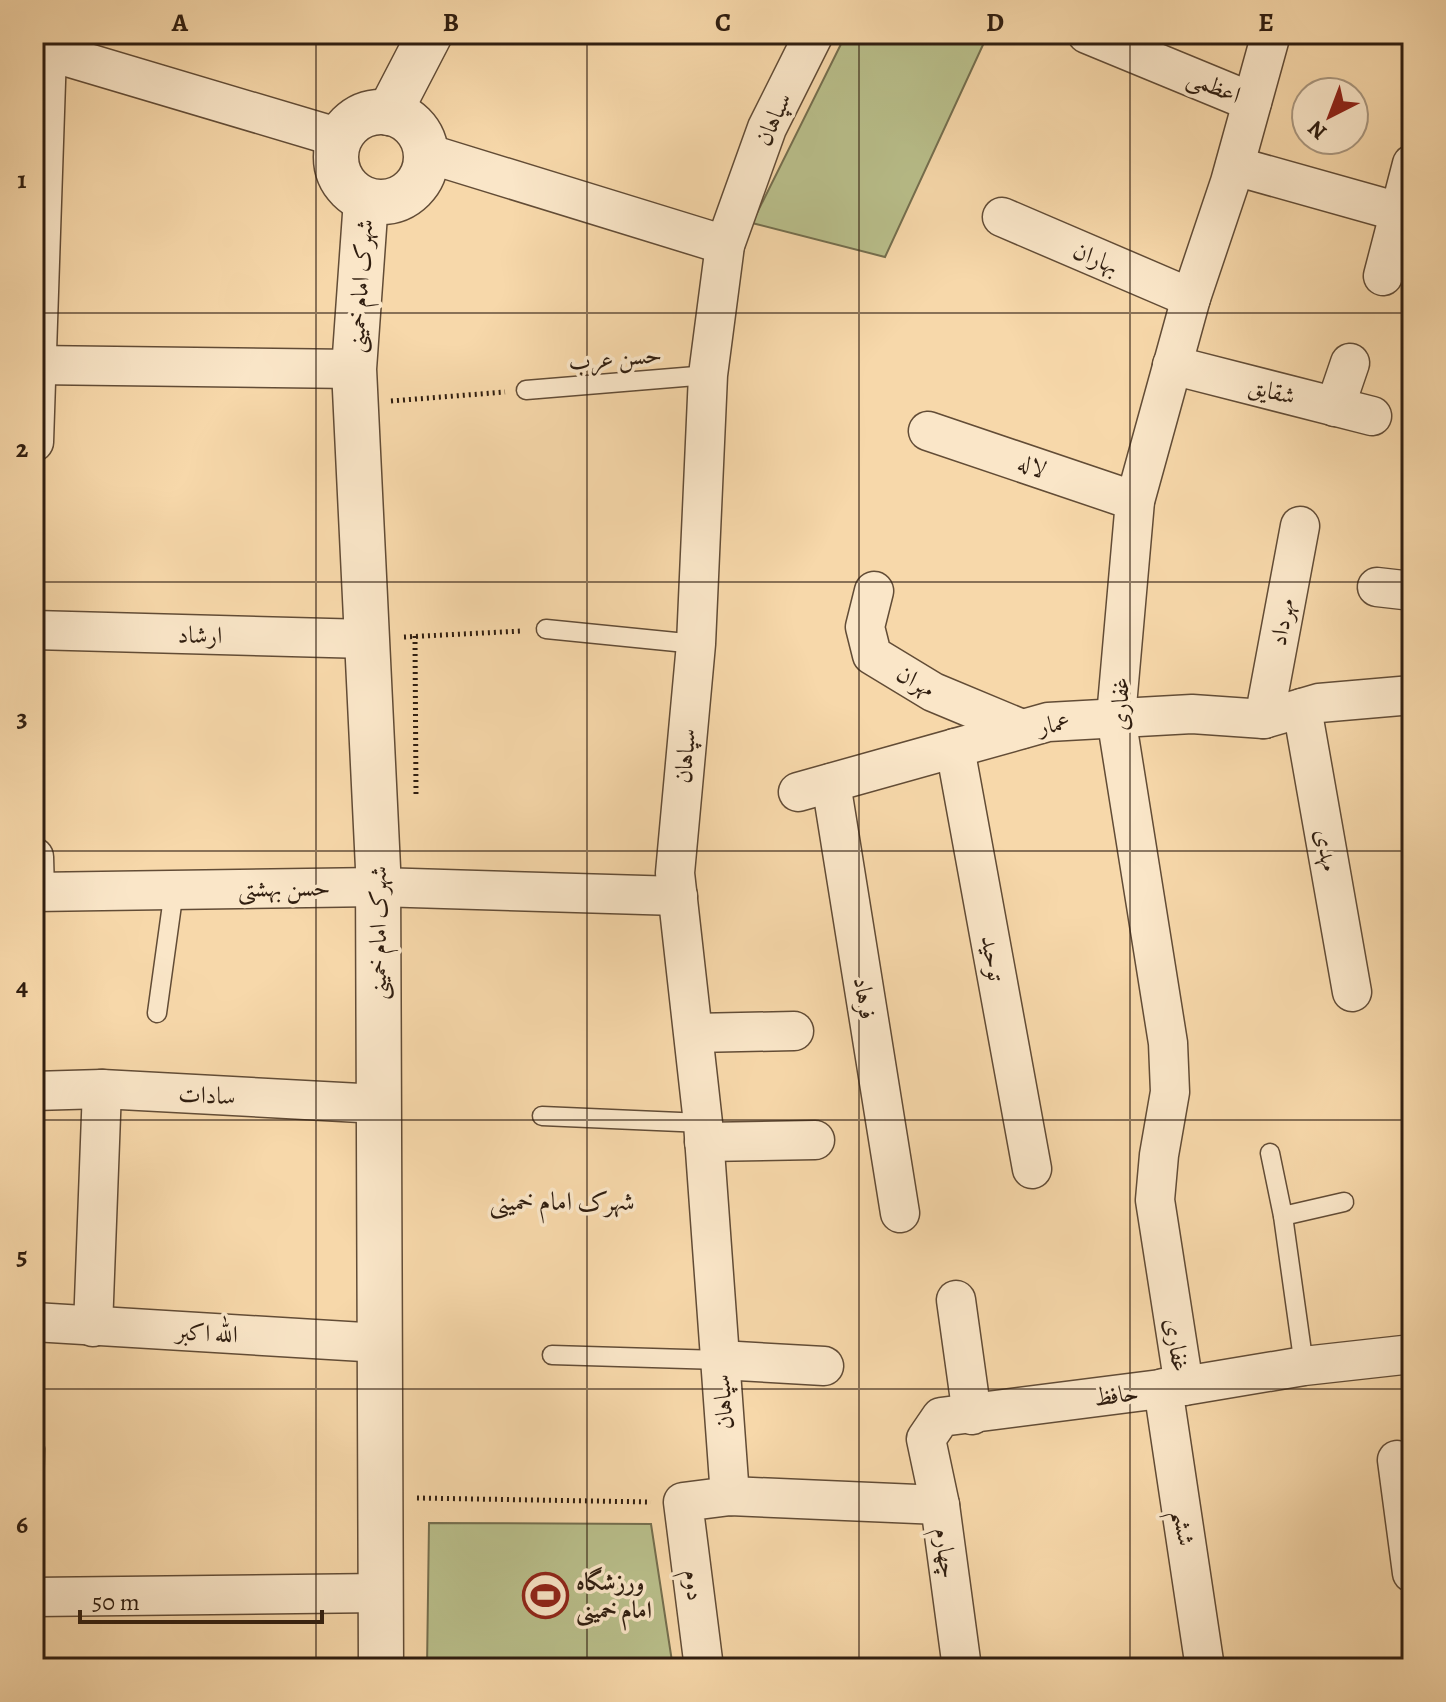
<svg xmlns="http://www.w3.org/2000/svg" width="1446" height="1702" font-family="Alegreya,Amiri,serif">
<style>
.green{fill:#b9bf8b;stroke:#746e4e;stroke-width:2}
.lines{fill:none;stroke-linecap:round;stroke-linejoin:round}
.service-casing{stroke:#624c36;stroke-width:21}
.minor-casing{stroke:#624c36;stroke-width:41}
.tertiary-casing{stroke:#624c36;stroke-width:47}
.path{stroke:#301e10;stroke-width:5;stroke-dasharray:2 4;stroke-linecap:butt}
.service{stroke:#fae6c8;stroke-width:18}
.minor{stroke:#fae6c8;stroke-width:38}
.tertiary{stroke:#fae6c8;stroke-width:44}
.grid{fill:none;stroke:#301e10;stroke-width:2;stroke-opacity:0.55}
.labels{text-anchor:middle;stroke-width:7;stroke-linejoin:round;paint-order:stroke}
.street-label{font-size:24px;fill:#301e10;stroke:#fae6c8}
.poi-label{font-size:24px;font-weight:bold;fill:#301e10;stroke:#fae6c8;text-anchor:start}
.neighbourhood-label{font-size:26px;fill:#301e10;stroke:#fae6c8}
.neatline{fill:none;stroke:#301e10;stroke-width:3}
.grid-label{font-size:26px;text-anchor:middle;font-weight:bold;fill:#301e10}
</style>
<rect width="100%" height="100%" fill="#f7d8aa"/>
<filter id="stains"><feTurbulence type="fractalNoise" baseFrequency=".0025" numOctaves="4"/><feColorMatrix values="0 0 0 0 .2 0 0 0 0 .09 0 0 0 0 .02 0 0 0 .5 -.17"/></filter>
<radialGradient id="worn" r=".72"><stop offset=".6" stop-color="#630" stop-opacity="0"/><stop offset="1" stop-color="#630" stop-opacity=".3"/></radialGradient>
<g class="green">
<path d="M846 34H988L885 257 752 223Z"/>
<path d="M429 1523 651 1524 673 1668H427Z"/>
</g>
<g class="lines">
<defs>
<g id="service">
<path d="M526 390 708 375"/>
<path d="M546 629 696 644"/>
<path d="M157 1013 174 890"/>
<path d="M542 1116 703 1123"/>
<path d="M1270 1153 1283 1216 1304 1366"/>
<path d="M1283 1216 1344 1202"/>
<path d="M552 1355 720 1360"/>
<path d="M34 1488 35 1448"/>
</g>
<g id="minor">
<path d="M1087 34 1252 102"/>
<path d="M34 47 340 138"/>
<path d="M426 153 725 245"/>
<path d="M1235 166 1399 212"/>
<path d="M1002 217 1191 298"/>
<path d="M1383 276 1412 164"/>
<path d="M34 365 354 369"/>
<path d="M1172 365 1372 416"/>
<path d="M1335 407 1350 363"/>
<path d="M928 431 1135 501"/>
<path d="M34 442 47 52 56 34"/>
<path d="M1377 587 1412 591"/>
<path d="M874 591 865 627 872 655 933 692 1022 729"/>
<path d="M34 630 367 639"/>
<path d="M1302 708 1352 992"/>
<path d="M1264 719 1300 526"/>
<path d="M955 748 1032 1169"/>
<path d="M831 783 900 1213"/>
<path d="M798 792 1048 722 1192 714 1264 719 1319 703 1412 695"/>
<path d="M34 857 35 892"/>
<path d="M34 892 378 887 678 896"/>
<path d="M694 1033 794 1031"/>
<path d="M34 1091 102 1089 379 1104"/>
<path d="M704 1142 815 1140"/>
<path d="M956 1300 972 1415"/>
<path d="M34 1322 380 1343"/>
<path d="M93 1327 102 1089"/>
<path d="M720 1360 824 1366"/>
<path d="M1184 1386 1155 1200 1159 1155 1170 1092 1168 1043 1116 717 1135 501 1191 298 1230 182 1271 34"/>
<path d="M1163 1388 1205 1668"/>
<path d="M1397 1460 1412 1573"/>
<path d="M730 1496 703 1123 675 873 696 644 708 375 725 245 767 128 814 34"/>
<path d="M34 1597 381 1593"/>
<path d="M704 1668 683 1502 730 1496 940 1505"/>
<path d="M962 1668 940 1505 926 1439 941 1417 1184 1386 1304 1366 1412 1354"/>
</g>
<g id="tertiary">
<circle cx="381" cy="157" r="45"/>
<path d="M389 113 430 34"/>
<path d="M366 200 354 369 378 868 381 1668"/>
</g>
</defs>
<use href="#service" class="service-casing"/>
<use href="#minor" class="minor-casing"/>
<use href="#tertiary" class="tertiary-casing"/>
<g class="path">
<path d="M391 401 505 392"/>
<path d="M415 636 416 795"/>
<path d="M404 637 522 631"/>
<path d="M417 1498 651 1502"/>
</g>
<use href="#service" class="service"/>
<use href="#minor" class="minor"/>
<use href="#tertiary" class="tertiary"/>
</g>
<path class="grid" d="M316 34V1668M587 34V1668M859 34V1668M1130 34V1668M34 313H1412M34 582H1412M34 851H1412M34 1120H1412M34 1389H1412"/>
<defs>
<symbol id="stadium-ring" viewBox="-11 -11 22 22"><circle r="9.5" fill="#fae6c8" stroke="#8f2418" stroke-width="1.5"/><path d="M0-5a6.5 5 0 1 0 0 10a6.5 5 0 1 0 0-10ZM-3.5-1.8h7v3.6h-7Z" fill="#8f2418"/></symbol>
</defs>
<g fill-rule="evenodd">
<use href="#stadium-ring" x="520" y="1570" width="51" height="51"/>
</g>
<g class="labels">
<g class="street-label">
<text transform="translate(1214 86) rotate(22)" y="8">اعظمی</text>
<text transform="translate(773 119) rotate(-66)" y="8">سپاهان</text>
<text transform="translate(1096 258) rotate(23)" y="8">بهاران</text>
<text transform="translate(360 286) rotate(-86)" y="8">شهرک امام خمینی</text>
<text transform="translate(615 358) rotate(-5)" y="8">حسن عرب</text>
<text transform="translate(1272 391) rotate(14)" y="8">شقایق</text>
<text transform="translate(1032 466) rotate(19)" y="8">لاله</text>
<text transform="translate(1282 622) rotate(-79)" y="8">مهرداد</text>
<text transform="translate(200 635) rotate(1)" y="8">ارشاد</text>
<text transform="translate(916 681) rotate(30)" y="8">مهران</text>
<text transform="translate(1120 704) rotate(-89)" y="8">غفاری</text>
<text transform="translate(1054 724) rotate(-9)" y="8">عمار</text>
<text transform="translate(685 756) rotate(-85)" y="8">سپاهان</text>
<text transform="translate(1327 850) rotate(80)" y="8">مهدی</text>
<text transform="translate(284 888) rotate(-1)" y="8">حسن بهشتی</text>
<text transform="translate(378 933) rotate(-90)" y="8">شهرک امام خمینی</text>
<text transform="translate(993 958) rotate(80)" y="8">توحید</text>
<text transform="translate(865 998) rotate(81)" y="8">فرهاد</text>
<text transform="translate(207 1095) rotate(3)" y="8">سادات</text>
<text transform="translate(207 1333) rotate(3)" y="8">الله اکبر</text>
<text transform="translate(1177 1345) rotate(81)" y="8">غفاری</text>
<text transform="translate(1116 1395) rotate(-8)" y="8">حافظ</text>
<text transform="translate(723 1402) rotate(-94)" y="8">سپاهان</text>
<text transform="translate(1184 1528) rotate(82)" y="8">ششم</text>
<text transform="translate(946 1553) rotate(82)" y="8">چهارم</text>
<text transform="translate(694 1585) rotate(83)" y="8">دوم</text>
</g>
<g class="poi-label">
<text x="576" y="1590">ورزشگاه<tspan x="576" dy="28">امام خمینی</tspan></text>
</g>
<g class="neighbourhood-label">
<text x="562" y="1210">شهرک امام خمینی</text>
</g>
</g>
<rect width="1446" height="1702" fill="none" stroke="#f7d8aa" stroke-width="88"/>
<g transform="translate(1330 116) rotate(222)"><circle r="38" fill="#fae6c8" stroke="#a9967e" stroke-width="2"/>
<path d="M0-6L14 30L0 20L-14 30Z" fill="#8f2418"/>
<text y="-12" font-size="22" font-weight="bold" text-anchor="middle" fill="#301e10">N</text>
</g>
<path d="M80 1610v12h242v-12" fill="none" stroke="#301e10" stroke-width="4"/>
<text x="92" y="1610" font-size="24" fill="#301e10" stroke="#fae6c8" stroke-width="6" paint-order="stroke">50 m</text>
<rect x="44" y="44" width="1358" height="1614" class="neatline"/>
<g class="grid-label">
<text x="180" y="31">A</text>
<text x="451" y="31">B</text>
<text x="723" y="31">C</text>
<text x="995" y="31">D</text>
<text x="1266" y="31">E</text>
<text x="22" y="188">1</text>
<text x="22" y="457">2</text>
<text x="22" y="726">3</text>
<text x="22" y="995">4</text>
<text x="22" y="1264">5</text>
<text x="22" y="1533">6</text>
</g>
<rect width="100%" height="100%" filter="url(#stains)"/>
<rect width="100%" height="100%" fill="url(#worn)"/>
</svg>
